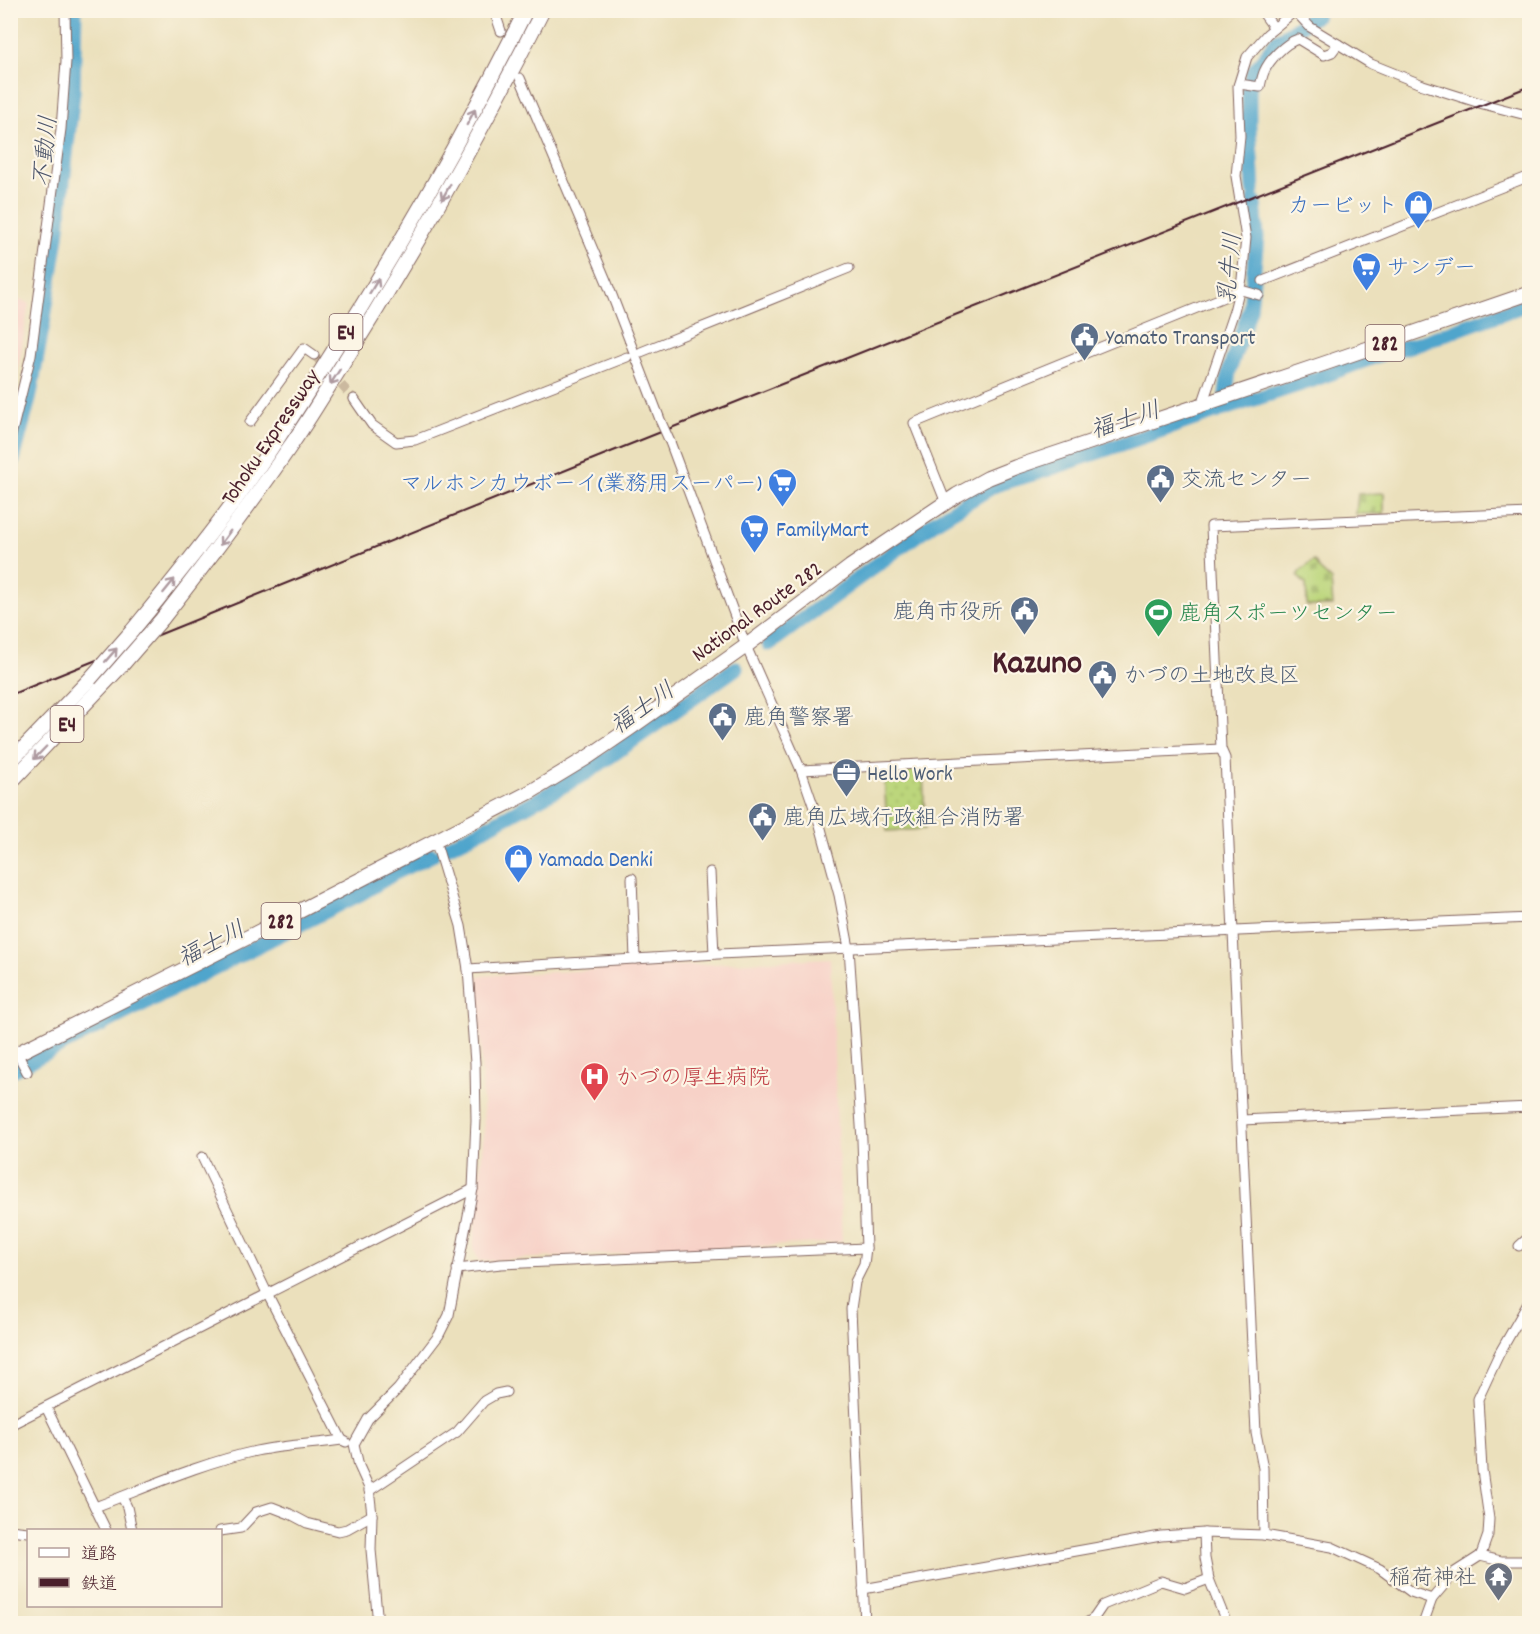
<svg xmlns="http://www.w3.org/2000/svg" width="1540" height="1634" font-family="Dekko,'Klee One',sans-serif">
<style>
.built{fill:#f7d1c7}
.green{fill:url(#green-dots);stroke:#837a53;stroke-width:1.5}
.cemetery{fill:url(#cemetery-stones);stroke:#837a53;stroke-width:1.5}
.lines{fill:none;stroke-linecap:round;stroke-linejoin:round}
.river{stroke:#50a5cc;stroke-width:15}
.minor-tunnel{stroke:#cbb99f;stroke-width:9;stroke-dasharray:9 4.5;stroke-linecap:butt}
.minor-casing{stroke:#82635e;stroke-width:11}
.highway-casing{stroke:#82635e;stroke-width:16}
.minor{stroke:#fff;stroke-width:9}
.highway{stroke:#fff;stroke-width:14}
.rail{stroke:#4a1f2b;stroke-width:2}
.minor-bridge-casing{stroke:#82635e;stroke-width:11;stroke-linecap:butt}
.highway-bridge-casing{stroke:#82635e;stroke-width:16;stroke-linecap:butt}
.minor-bridge{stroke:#fff;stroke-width:9}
.highway-bridge{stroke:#fff;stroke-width:14}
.oneway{stroke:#ae9aa0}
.labels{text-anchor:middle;stroke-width:4.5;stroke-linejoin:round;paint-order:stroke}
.shield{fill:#fcf5e5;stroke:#7f5f63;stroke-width:1.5}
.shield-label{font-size:21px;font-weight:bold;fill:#4a1f2b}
.shop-label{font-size:22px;fill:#366cbe;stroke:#fcf5e5;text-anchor:start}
.service-label{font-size:22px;fill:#4e5e75;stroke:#fcf5e5;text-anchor:start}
.street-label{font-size:22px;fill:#4a1f2b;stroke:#fcf5e5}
.leisure-label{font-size:22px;fill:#27864d;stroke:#fcf5e5;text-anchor:start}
.health-label{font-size:22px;fill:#be3a42;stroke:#fcf5e5;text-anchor:start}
.worship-label{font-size:22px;fill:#5b616d;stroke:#fcf5e5;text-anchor:end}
.water-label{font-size:24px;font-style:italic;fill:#4c556b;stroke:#fcf5e5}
.town-label{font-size:34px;font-weight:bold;fill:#4a1f2b;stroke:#fcf5e5}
</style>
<defs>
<pattern id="green-dots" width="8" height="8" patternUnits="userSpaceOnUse" patternTransform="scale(1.5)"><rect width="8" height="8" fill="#bcd67b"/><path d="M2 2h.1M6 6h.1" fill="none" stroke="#a3b76a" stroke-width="1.8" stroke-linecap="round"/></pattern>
<pattern id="cemetery-stones" width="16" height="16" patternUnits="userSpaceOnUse" patternTransform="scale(1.5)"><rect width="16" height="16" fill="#bcd67b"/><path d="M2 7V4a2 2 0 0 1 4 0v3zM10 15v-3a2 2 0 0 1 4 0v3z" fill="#a3b76a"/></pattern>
</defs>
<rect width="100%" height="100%" fill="#fcf5e5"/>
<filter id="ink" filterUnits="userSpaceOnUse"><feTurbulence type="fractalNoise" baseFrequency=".0167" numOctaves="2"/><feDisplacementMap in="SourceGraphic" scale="12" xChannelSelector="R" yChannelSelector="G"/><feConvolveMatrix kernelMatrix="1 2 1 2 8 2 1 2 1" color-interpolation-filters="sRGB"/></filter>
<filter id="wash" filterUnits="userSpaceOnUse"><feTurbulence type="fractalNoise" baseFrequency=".008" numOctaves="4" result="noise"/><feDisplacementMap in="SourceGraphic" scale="24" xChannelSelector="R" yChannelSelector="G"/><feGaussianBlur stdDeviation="1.35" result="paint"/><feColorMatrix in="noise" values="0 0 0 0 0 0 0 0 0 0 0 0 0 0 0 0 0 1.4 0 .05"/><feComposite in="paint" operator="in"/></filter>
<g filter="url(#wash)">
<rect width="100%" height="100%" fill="#ebe0bc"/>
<g class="built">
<path d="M11 297 29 303 11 413 10 297Z"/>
<path d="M830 958 842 1242 479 1261 473 1248 484 1130 478 976Z"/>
</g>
<path class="green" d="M923 769 925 829 887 831 884 771Z"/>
<g class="cemetery">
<path d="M1384 493V514H1356L1358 494Z"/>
<path d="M1314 561 1319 569 1331 580 1333 606H1307L1306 584 1297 576 1300 571Z"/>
</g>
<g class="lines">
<g class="river">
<path d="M1253 189 1249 127V90L1253 72 1276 42 1316 15 1318 10"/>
<path d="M1224 409 1229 371 1250 309 1257 238 1254 201"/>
<path d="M10 471 30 395 44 318 57 237 73 92 75 10"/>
<path d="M769 644 936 521 995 485 1049 469 1224 409 1313 380 1384 353 1417 344 1530 303"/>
<path d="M445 848 478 832 585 774 736 668"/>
<path d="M10 1071 360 894 396 872 432 855"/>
</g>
</g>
</g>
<g filter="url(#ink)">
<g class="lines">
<path class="minor-tunnel" d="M314 355 354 399"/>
<defs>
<g id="minor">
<path d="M494 10 501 31"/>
<path d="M1261 10 1274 28"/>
<path d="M1295 11 1310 27 1371 64 1423 85 1483 104 1530 116"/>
<path d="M520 78 608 285 661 422"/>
<path d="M1239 84 1260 87C1261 82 1262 77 1264 72 1269 60 1285 43 1298 39L1324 55 1332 52 1338 44"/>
<path d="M1263 281 1530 176"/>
<path d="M641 352 849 268"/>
<path d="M354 399 372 425 396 442 415 440 627 357"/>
<path d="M1202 405 1234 311 1242 279 1246 238 1236 176 1240 136 1238 86 1247 57 1267 34 1296 10"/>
<path d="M250 422 304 348 314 355"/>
<path d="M10 440 31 355 61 129 66 61 65 10"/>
<path d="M670 442 746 646 801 770 820 825 839 895 849 948 862 1140 866 1248 864 1264 855 1282 851 1309 865 1624"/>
<path d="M946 503 914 423 1241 290 1259 295"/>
<path d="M801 770 1221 749"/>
<path d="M710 872 714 954"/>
<path d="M632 878 635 959"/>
<path d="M468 969 718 954 1530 918"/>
<path d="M17 1053 27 1072"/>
<path d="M1242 1120 1530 1107"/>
<path d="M202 1157 267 1293 342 1440"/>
<path d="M1519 1246 1530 1236"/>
<path d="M457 1269 501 1264 866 1248"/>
<path d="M46 1407 106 1530"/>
<path d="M10 1425 473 1189"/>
<path d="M369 1491 457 1432 484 1401 496 1394 506 1392"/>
<path d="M122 1497 127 1507 132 1530"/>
<path d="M95 1507C148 1487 201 1463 256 1451 284 1445 314 1444 342 1440L346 1442"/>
<path d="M10 1530 28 1532"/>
<path d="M220 1531 241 1528 256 1512 272 1507 290 1514 307 1523 338 1531 347 1529 372 1515"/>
<path d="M1204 1533 1205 1558 1209 1579 1227 1624"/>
<path d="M1264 1535 1263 1468 1256 1433 1225 758 1221 749 1211 526 1530 513"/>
<path d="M1480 1556 1501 1561H1530"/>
<path d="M863 1589 1161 1536 1204 1533 1264 1535 1332 1547 1380 1569 1411 1592 1432 1599"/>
<path d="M378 1624 371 1550 372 1515 369 1488 359 1466 354 1444 368 1419 398 1389 439 1335 449 1315 473 1189 476 1120 475 1063 468 969 461 926 435 840"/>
<path d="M1085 1624 1094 1618 1103 1605 1161 1581 1185 1588 1209 1579"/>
<path d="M1423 1624 1432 1599 1455 1572 1480 1556 1482 1552 1488 1535 1489 1519 1482 1470 1478 1399 1499 1354 1530 1300"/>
</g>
<g id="highway">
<path d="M162 619C206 563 249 507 289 448 306 424 321 399 336 375 411 257 480 135 543 10"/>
<path d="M132 631C168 587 203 544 236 499 267 456 296 411 324 366 398 251 465 132 526 10"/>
<path d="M10 762 90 679"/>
<path d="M10 783 123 664"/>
<path d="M10 1057 286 918 532 791 588 757 629 729 746 646 850 567 957 495 988 478 1016 467 1323 364 1530 293"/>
</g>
</defs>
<use href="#minor" class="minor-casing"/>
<use href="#highway" class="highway-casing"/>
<use href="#minor" class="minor"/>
<use href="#highway" class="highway"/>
<path class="rail" d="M10 695C516 490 1021 285 1530 86"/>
<defs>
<path id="minor-bridge" d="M661 422 670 442"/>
<g id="highway-bridge">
<path d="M123 664 162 619"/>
<path d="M90 679 132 631"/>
</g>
</defs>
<use href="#minor-bridge" class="minor-bridge-casing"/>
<use href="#highway-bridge" class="highway-bridge-casing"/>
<use href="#minor-bridge" class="minor-bridge"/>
<use href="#highway-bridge" class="highway-bridge"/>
</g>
<defs><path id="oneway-shaft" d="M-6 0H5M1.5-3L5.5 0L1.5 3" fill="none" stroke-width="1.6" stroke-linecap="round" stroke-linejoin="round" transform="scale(1.5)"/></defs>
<g class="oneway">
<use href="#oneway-shaft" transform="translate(471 117) rotate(-62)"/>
<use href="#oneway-shaft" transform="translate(446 192) rotate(119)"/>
<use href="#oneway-shaft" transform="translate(374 286) rotate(-59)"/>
<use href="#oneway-shaft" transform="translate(335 377) rotate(123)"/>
<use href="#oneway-shaft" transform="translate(225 538) rotate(126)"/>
<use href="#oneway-shaft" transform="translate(169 586) rotate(-51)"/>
<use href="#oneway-shaft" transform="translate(111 655) rotate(-49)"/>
<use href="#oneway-shaft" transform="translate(40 753) rotate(134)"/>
</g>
</g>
<defs>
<symbol id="shop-pin" viewBox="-11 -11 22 30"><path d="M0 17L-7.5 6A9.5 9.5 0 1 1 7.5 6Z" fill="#3f7fe0" stroke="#fcf5e5"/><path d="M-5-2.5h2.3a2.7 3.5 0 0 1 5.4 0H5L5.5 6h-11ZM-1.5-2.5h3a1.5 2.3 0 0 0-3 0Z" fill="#fff"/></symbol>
<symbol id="supermarket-pin" viewBox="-11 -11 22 30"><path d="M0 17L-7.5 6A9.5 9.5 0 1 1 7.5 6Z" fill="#3f7fe0" stroke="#fcf5e5"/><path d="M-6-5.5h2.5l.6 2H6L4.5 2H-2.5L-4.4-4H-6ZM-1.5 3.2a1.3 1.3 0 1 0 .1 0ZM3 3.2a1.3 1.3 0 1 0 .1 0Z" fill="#fff"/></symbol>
<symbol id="civic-pin" viewBox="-11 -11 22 30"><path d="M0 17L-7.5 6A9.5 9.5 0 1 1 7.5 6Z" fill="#5c6f8a" stroke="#fcf5e5"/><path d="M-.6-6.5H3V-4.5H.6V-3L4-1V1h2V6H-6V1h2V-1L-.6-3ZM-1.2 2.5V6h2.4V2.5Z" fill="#fff"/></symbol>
<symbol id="stadium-pin" viewBox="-11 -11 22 30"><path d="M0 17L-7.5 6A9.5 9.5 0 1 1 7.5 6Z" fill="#2e9e5b" stroke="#fcf5e5"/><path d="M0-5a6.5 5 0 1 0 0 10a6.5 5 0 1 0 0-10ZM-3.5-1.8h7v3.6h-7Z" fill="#fff"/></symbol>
<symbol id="office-pin" viewBox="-11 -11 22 30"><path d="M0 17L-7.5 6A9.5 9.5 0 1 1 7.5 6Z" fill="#5c6f8a" stroke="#fcf5e5"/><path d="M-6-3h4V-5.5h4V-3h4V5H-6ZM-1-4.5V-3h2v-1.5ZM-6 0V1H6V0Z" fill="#fff"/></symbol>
<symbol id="hospital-pin" viewBox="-11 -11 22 30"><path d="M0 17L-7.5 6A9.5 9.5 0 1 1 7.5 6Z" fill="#e0444e" stroke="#fcf5e5"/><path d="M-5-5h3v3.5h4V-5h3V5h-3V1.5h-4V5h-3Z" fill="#fff"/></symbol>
<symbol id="temple-pin" viewBox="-11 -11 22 30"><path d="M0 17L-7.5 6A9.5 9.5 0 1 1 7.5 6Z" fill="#6b7280" stroke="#fcf5e5"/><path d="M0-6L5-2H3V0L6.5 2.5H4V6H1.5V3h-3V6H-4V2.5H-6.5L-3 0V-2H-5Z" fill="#fff"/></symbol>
</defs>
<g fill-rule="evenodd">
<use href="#shop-pin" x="1402" y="188" width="33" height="45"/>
<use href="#supermarket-pin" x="1350" y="250" width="33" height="45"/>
<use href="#civic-pin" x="1068" y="320" width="33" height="45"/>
<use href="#civic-pin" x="1144" y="462" width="33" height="45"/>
<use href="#supermarket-pin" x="766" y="466" width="33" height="45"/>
<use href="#supermarket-pin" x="738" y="512" width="33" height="45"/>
<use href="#civic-pin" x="1008" y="594" width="33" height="45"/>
<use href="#stadium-pin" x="1142" y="596" width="33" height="45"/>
<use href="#civic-pin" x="1086" y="658" width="33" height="45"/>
<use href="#civic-pin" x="706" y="700" width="33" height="45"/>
<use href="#office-pin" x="830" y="756" width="33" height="45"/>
<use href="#civic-pin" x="746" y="800" width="33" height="45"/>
<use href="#shop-pin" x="502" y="842" width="33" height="45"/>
<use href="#hospital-pin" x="578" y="1060" width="33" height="45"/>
<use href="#temple-pin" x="1482" y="1560" width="33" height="45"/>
</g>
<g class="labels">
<g class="shield">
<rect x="329.5" y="314" width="33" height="36" rx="4.5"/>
<rect x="1365.5" y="325" width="39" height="36" rx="4.5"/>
<rect x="50.5" y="706" width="33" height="36" rx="4.5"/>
<rect x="261.5" y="903" width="39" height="36" rx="4.5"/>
</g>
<g class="shield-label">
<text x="346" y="339">E4</text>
<text x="1385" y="350">282</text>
<text x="67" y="731">E4</text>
<text x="281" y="928">282</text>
</g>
<g class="shop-label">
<text x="1398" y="212" text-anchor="end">カービット</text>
<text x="1387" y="274">サンデー</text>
<text x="762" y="490" text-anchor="end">マルホンカウボーイ(業務用スーパー)</text>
<text x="776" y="536">FamilyMart</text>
<text x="539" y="866">Yamada Denki</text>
</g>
<g class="service-label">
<text x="1106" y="344">Yamato Transport</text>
<text x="1181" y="486">交流センター</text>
<text x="1003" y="618" text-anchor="end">鹿角市役所</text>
<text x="1124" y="682">かづの土地改良区</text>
<text x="744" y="724">鹿角警察署</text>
<text x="867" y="780">Hello Work</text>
<text x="783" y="824">鹿角広域行政組合消防署</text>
</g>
<g class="street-label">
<text transform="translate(269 436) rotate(-56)" y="8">Tohoku Expressway</text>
<text transform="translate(756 610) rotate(-36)" y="8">National Route 282</text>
</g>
<g class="leisure-label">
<text x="1179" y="620">鹿角スポーツセンター</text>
</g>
<g class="health-label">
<text x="616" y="1084">かづの厚生病院</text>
</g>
<g class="worship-label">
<text x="1477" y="1584">稲荷神社</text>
</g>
<g class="water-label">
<text transform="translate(44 151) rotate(-84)" y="8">不動川</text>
<text transform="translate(1229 268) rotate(-85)" y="8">乳牛川</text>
<text transform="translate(1125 419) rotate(-18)" y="8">福士川</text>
<text transform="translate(642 707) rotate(-35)" y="8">福士川</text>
<text transform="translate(211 943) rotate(-27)" y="8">福士川</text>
</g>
<g class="town-label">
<text x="1037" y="672">Kazuno</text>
</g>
</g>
<rect width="1540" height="1634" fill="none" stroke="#fcf5e5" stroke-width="36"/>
<rect x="27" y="1529" width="195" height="78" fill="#fcf5e5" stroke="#b59f9b" stroke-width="1.5"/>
<rect x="39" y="1548" width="30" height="9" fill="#ffffff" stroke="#b59f9b" stroke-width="1.5"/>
<text x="81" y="1559" font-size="18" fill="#4a1f2b">道路</text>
<rect x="39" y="1578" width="30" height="9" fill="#4a1f2b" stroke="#b59f9b" stroke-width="1.5"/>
<text x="81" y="1589" font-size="18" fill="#4a1f2b">鉄道</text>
</svg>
